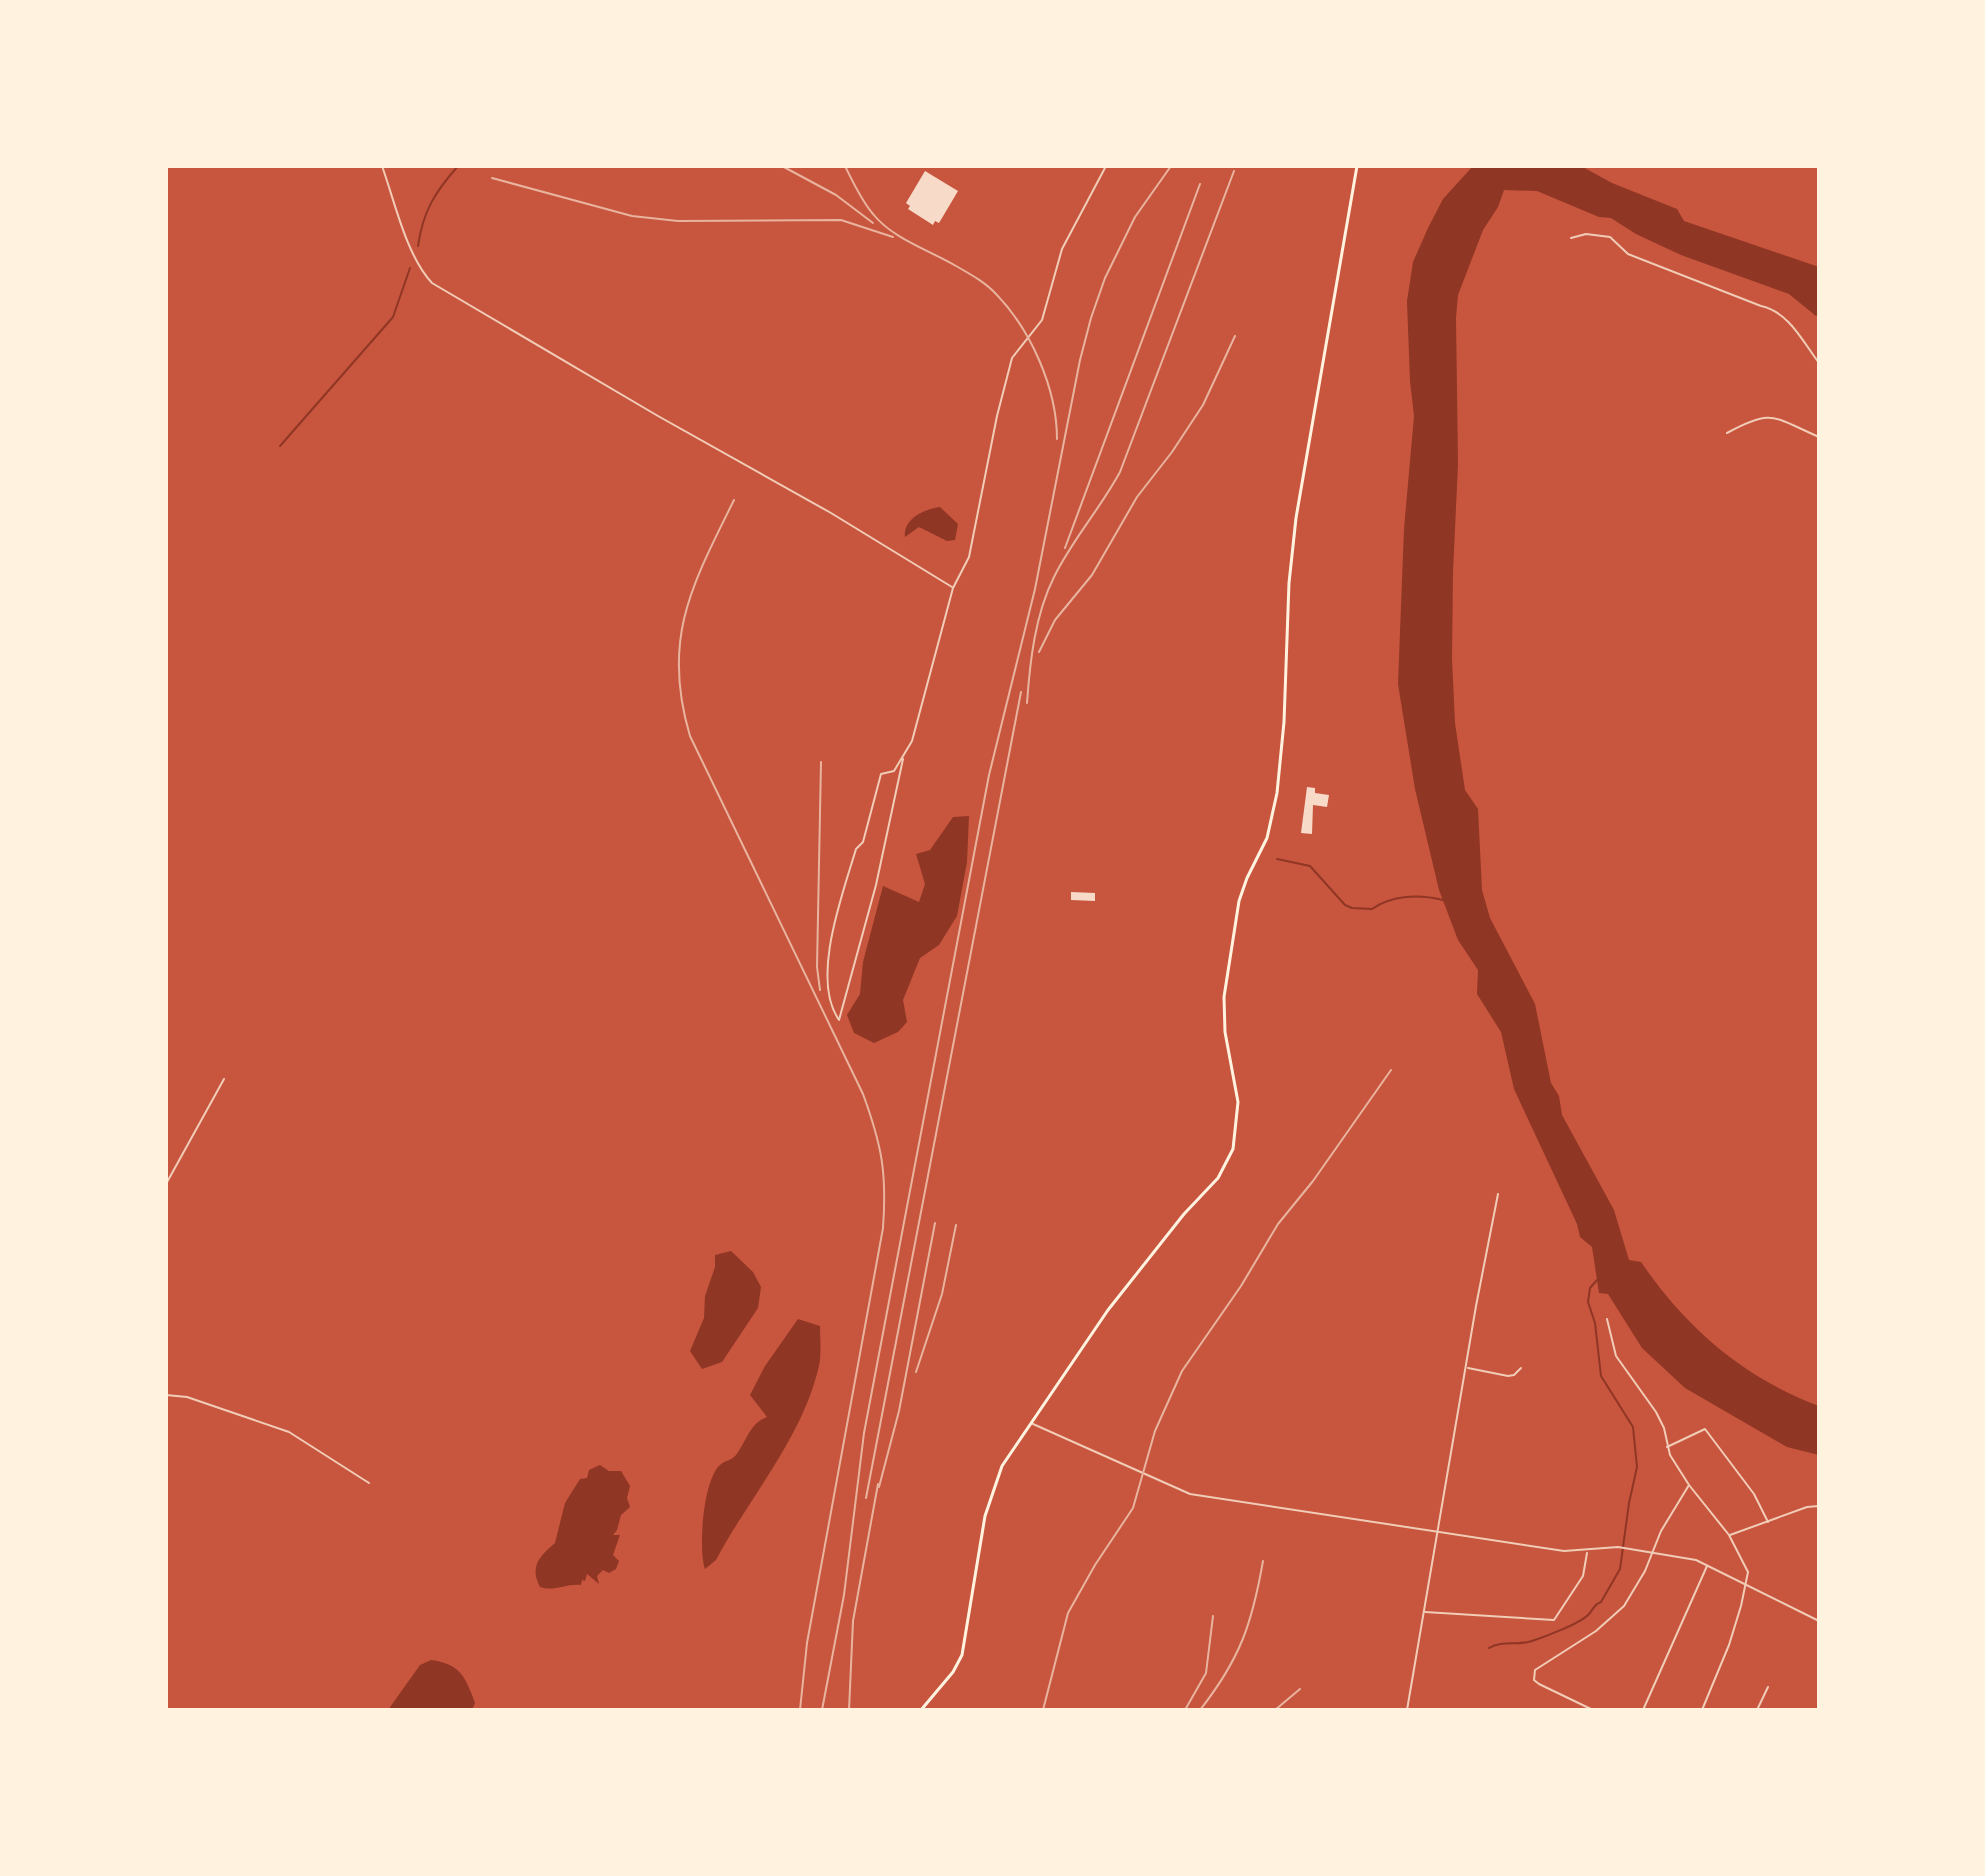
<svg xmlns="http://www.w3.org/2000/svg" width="1985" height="1876" font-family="'Open Sans',sans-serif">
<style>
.water{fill:#8f3625}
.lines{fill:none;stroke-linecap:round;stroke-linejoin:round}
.stream{stroke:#8f3625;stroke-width:2}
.building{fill:#f7dbc8}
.minor{stroke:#f1ccb7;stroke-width:2}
.secondary{stroke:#fff3e0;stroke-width:3}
.rail{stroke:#e9b49f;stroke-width:2}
</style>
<rect width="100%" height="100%" fill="#c8553d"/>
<g class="water">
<path d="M1473 166H1581L1612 183 1677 209 1684 221 1819 267V313L1816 316 1789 294 1681 255 1636 234 1611 218 1599 217 1537 191 1504 190 1498 207 1483 230 1458 295 1456 318 1458 464 1453 572 1452 659 1455 723 1465 790 1478 809 1482 890 1490 918 1535 1004 1551 1083 1559 1096 1562 1115 1614 1210 1629 1260 1641 1262C1686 1328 1744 1378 1819 1406V1455L1787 1447 1685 1388 1642 1348 1608 1294 1599 1293 1592 1247 1580 1237 1577 1224 1514 1089 1501 1032 1477 994 1478 970 1458 940 1439 890 1415 789 1398 684 1404 529 1414 416 1410 381 1407 301 1413 262 1428 228 1443 199Z"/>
<path d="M940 507 958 524 955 540 947 541 919 527 905 537C903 519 924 509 940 507Z"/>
<path d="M969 816 967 862 957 916 939 945 920 958 903 1000 907 1022 898 1032 874 1043 854 1033 847 1015 860 994 863 962 883 886 919 902 925 884 916 854 930 850 953 817Z"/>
<path d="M731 1251 753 1272 761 1287 758 1308 722 1362 702 1369 690 1351 704 1318 705 1296 715 1267V1255Z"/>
<path d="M798 1319 820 1326C820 1340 822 1356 818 1370 800 1441 750 1496 716 1560L705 1569C698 1550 703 1480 720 1465 725 1460 731 1461 736 1455 747 1441 749 1424 767 1417L750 1395 765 1366Z"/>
<path d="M600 1465 609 1471H621L630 1486 627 1498 630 1507 621 1515 617 1530 613 1535H620L613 1555 619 1561 616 1569 609 1573 603 1570 597 1576 599 1584 587 1574 585 1581 582 1580 581 1585C566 1583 556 1592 540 1587 529 1566 540 1556 555 1543L565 1503 580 1479 587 1478 589 1470Z"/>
<path d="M431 1660C461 1664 465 1677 475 1703L472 1710H388L420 1665Z"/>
</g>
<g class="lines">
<g class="stream">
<path d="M418 246C423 211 435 192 458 166"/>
<path d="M280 446 393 317 410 268"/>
<path d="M1277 859 1310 866 1345 905 1352 908 1372 909C1392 895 1419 894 1443 900"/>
<path d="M1489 1648C1502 1640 1517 1646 1532 1641 1544 1637 1579 1624 1588 1615 1594 1609 1593 1605 1601 1602L1620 1569 1629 1503 1637 1467 1633 1427 1601 1376 1595 1323 1588 1302 1590 1288 1597 1280"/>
</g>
</g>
<g class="building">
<path d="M925 171 958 191 939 223 935 221 933 225 908 209 910 206 906 203Z"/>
<path d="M1307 787 1315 788V793L1329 795 1327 807 1313 805 1312 834 1301 833Z"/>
<path d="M1071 892 1095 893V901L1071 900Z"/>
</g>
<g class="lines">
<g class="minor">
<path d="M382 166C395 202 406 255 432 283L658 416 831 513 952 587"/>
<path d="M1571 238 1586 234 1610 237 1628 254 1761 306C1789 312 1803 342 1819 363"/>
<path d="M1727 433C1773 408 1773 417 1819 437"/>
<path d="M903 759 876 885 839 1020C810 979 843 893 856 849L863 842 881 774 894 771 912 741 953 588 969 557 997 416 1012 358 1042 320 1062 249 1106 166"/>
<path d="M166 1184 224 1079"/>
<path d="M1607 1319 1616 1356 1656 1412 1664 1428 1670 1455 1689 1485 1729 1535 1748 1572 1741 1606 1729 1645 1702 1710"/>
<path d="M1468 1368 1508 1376 1514 1375 1521 1368"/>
<path d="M166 1395 187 1397 289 1432 369 1483"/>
<path d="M1033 1424 1190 1494 1564 1551 1618 1547 1696 1560 1819 1621"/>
<path d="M1667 1447 1705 1429 1754 1494 1768 1522"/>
<path d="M1730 1535 1807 1507 1819 1506"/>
<path d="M1425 1612 1554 1620 1583 1576 1587 1553"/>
<path d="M1407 1710 1476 1306 1498 1194"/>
<path d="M1593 1710 1539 1684 1534 1680 1535 1670 1596 1631 1624 1606 1645 1571 1661 1531 1689 1485"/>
<path d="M1643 1710 1707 1566"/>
<path d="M1757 1710 1768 1687"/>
</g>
<path class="secondary" d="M921 1710 953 1672 962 1655 985 1516 1002 1466 1108 1310 1184 1214 1218 1178 1233 1149 1238 1102 1225 1032 1224 997 1239 901 1247 878 1267 838 1277 793 1284 722 1289 583 1296 518 1357 166"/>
<g class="rail">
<path d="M782 166 836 195 873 223"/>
<path d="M845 166C853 182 861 200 873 214 893 239 929 250 956 266 970 274 985 282 996 294 1031 330 1057 389 1057 439"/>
<path d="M492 178 632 216 678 221 841 220 893 237"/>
<path d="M734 500C692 585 661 639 690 736L863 1094C882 1146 887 1173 883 1228L807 1643 800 1710"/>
<path d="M1065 548 1200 184"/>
<path d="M1039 652 1055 620 1092 575 1137 497 1172 452 1203 405 1235 336"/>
<path d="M1027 703C1030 661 1035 615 1054 577 1072 540 1100 509 1120 472L1234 171"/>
<path d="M820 990 817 967 821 762"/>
<path d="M916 1372 942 1294 956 1225"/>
<path d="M879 1487 899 1411 935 1223"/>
<path d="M866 1498 1021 692"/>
<path d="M822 1710 844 1595 864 1433 989 775 1035 589 1080 360 1091 318 1105 278 1135 217 1171 166"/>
<path d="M849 1710 853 1621 878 1484"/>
<path d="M1043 1710 1068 1613 1095 1565 1133 1508 1155 1431 1182 1371 1241 1286 1278 1224 1313 1181 1391 1070"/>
<path d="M1185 1710 1206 1673 1213 1616"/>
<path d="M1200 1710C1240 1659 1252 1624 1263 1561"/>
<path d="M1275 1710 1300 1689"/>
</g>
</g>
<rect width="1985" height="1876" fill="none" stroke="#fff3e0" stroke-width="336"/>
</svg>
